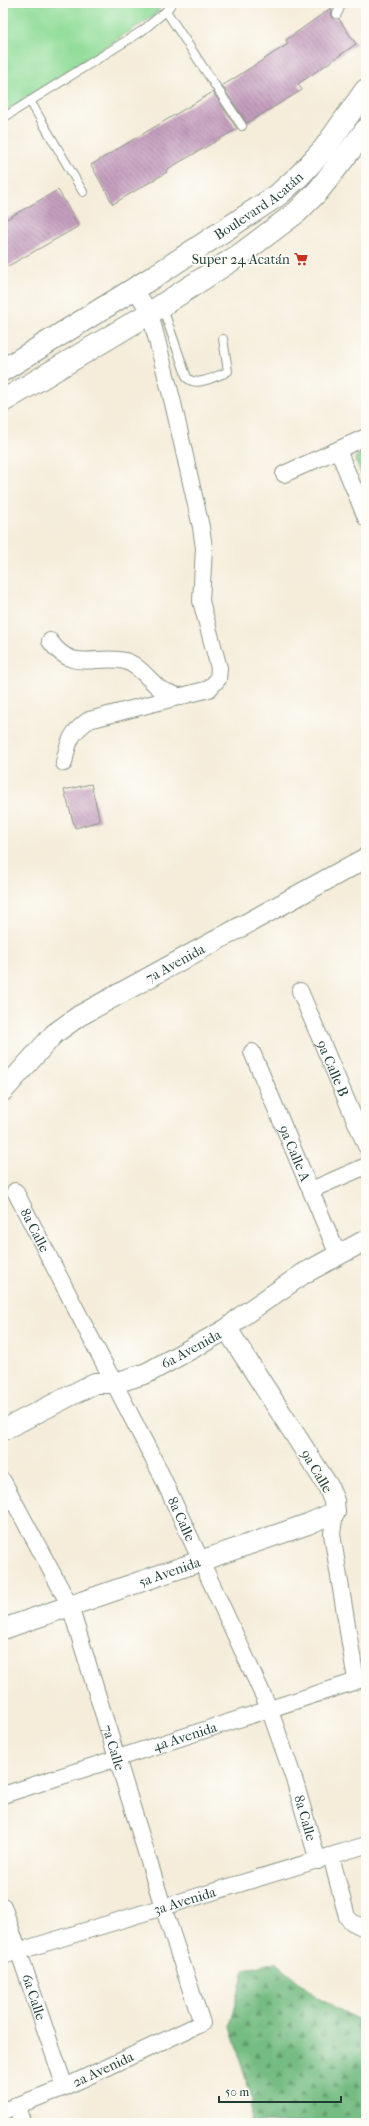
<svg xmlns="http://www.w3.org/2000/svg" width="369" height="2126" font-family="'IM FELL French Canon',serif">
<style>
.green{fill:#92dd9a;stroke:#588d67}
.forest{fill:url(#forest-firs);stroke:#4a7c5b}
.garden{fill:url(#garden-dots);stroke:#588d67}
.building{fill:url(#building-back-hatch)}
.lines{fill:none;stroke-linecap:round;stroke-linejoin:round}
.service-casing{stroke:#8a9587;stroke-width:10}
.minor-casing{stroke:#8a9587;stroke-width:18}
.tertiary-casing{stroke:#8a9587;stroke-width:22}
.secondary-casing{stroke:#8a9587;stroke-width:24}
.service{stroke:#fff;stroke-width:8}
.minor{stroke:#fff;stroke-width:16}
.tertiary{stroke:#fff;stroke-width:20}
.secondary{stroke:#fff;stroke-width:22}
.labels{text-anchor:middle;stroke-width:3.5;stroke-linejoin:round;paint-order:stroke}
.street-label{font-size:14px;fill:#1f3d34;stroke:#fdfcf7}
.poi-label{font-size:14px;fill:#1f3d34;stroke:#fdfcf7;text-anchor:end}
</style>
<defs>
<pattern id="forest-firs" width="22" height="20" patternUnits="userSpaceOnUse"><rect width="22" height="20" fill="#75bc82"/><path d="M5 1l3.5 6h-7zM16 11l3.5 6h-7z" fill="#5f9a6b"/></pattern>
<pattern id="garden-dots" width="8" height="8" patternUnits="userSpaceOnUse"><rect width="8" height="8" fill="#92dd9a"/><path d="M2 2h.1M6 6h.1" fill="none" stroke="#77b47e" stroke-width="1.8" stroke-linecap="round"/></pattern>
<pattern id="building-back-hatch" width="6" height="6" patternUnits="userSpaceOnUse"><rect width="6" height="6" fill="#c49ebe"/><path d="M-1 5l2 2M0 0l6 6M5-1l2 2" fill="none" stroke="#9f829b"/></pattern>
</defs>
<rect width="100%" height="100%" fill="#fdfcf7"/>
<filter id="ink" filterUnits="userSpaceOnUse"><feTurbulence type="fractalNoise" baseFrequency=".025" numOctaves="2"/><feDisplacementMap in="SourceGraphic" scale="8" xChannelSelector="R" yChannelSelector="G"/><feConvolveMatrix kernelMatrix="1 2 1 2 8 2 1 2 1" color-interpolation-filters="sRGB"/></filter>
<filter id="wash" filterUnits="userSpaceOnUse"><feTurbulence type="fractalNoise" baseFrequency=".012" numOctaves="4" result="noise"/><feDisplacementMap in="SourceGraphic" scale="16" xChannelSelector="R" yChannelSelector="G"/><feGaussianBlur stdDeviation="0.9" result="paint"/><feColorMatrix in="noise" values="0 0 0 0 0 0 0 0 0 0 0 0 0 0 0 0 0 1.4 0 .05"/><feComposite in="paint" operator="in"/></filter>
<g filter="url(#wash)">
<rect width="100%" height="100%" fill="#f5edda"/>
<path class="green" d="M3 3H164L153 17 144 22 3 112Z"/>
<path class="forest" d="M275 1962 318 1998 366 2024V2123H251L252 2099 230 2027 244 1970Z"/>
<path class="garden" d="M366 452V485L355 458Z"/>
<g id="blocks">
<g class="building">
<path d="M331 8 332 17 339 19 356 44 298 84 302 90 247 123 222 86 288 44 286 40Z"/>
<path d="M213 92 237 129 166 170 167 172 113 204 91 165Z"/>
<path d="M58 190 79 226 3 269V221Z"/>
<path d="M91 784 100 821 75 828 64 790Z"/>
</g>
</g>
</g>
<g filter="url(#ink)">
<use href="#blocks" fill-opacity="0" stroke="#8a9587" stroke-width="1"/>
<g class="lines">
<defs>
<g id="service">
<path d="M166 11 242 126"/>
<path d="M337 14 342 3"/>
<path d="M30 101 83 192"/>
<path d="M3 118 142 31 166 11 172 3"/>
<path d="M162 306 187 378C197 387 213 377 225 373L228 371 223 339"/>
</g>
<g id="minor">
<path d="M338 450 366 518"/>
<path d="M284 474 366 437"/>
<path d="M50 641C73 674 96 654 125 661 139 665 148 679 159 688 164 692 174 694 181 697"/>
<path d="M64 763C68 742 71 732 89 720L209 689 218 679 219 668 201 601 204 548 201 527 173 403 150 313 135 289"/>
<path id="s1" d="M300 991 366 1146"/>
<path id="s2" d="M252 1052 338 1255"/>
<path d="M311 1190 366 1166"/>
<path id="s3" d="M15 1191 159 1470 269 1708 295 1782 318 1861"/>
<path id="s4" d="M3 1481 70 1606 163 1907 202 2023 65 2087 3 2111"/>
<path d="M335 1512 332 1534 356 1680"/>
<path id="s5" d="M3 1795 366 1678"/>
<path d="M331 1856 347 1917 352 1922 366 1929"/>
<path id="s6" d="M3 1906 65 2087"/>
<path id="s7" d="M3 1956 366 1845"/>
<path d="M16 2106 23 2123"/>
</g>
<g id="tertiary">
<path id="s8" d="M3 1091 54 1034 79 1016 366 858"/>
<path id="s9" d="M3 1430 95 1383H115L147 1373 227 1329 242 1316 303 1274 366 1240"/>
<path id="s10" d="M3 1629 308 1524 335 1512 334 1501 328 1486 227 1329"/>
</g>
<g id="secondary">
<path id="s11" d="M3 370 155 276 278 195 300 175 324 149 366 90"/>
<path d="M3 401 150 313 241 254 297 212 318 191 366 130"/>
</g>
</defs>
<use href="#service" class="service-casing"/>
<use href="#minor" class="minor-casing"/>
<use href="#tertiary" class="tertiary-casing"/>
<use href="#secondary" class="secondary-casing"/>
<use href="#service" class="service"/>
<use href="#minor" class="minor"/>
<use href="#tertiary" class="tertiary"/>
<use href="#secondary" class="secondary"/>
</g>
</g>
<defs>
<symbol id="supermarket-bare" viewBox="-9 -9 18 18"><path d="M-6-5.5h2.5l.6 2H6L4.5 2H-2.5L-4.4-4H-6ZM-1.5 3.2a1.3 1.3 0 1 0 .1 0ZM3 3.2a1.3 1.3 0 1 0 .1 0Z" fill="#c8321e" stroke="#fdfcf7" stroke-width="2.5" paint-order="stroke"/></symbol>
</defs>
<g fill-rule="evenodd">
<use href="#supermarket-bare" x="291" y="249" width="20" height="20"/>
</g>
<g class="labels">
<g class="street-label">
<text dy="5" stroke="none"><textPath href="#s11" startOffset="304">Boulevard Acatán</textPath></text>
<text dy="5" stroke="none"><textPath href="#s8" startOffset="217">7a Avenida</textPath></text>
<text dy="5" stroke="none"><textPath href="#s1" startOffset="84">9a Calle B</textPath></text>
<text dy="5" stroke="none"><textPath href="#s2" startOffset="110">9a Calle A</textPath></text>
<text dy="5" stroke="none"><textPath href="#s3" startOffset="44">8a Calle</textPath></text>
<text dy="5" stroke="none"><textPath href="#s9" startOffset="207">6a Avenida</textPath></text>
<text transform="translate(317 1471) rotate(59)" y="5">9a Calle</text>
<text dy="5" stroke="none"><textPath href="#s3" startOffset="368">8a Calle</textPath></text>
<text dy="5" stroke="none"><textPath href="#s10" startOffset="176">5a Avenida</textPath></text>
<text dy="5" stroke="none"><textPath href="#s5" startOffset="191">4a Avenida</textPath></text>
<text dy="5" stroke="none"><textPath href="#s4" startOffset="290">7a Calle</textPath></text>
<text dy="5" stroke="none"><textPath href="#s3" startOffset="692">8a Calle</textPath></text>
<text dy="5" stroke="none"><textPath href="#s7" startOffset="190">3a Avenida</textPath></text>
<text dy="5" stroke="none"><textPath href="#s6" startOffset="96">6a Calle</textPath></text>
<text transform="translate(103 2069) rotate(-25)" y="5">2a Avenida</text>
</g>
<g class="poi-label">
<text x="290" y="264">Super 24 Acatán</text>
</g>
</g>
<rect width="369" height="2126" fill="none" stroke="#fdfcf7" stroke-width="16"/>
<path d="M219 2096v6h122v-6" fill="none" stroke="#1f3d34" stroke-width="2"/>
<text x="225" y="2096" font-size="12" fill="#1f3d34" stroke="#fdfcf7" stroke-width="3" paint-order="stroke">50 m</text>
</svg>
